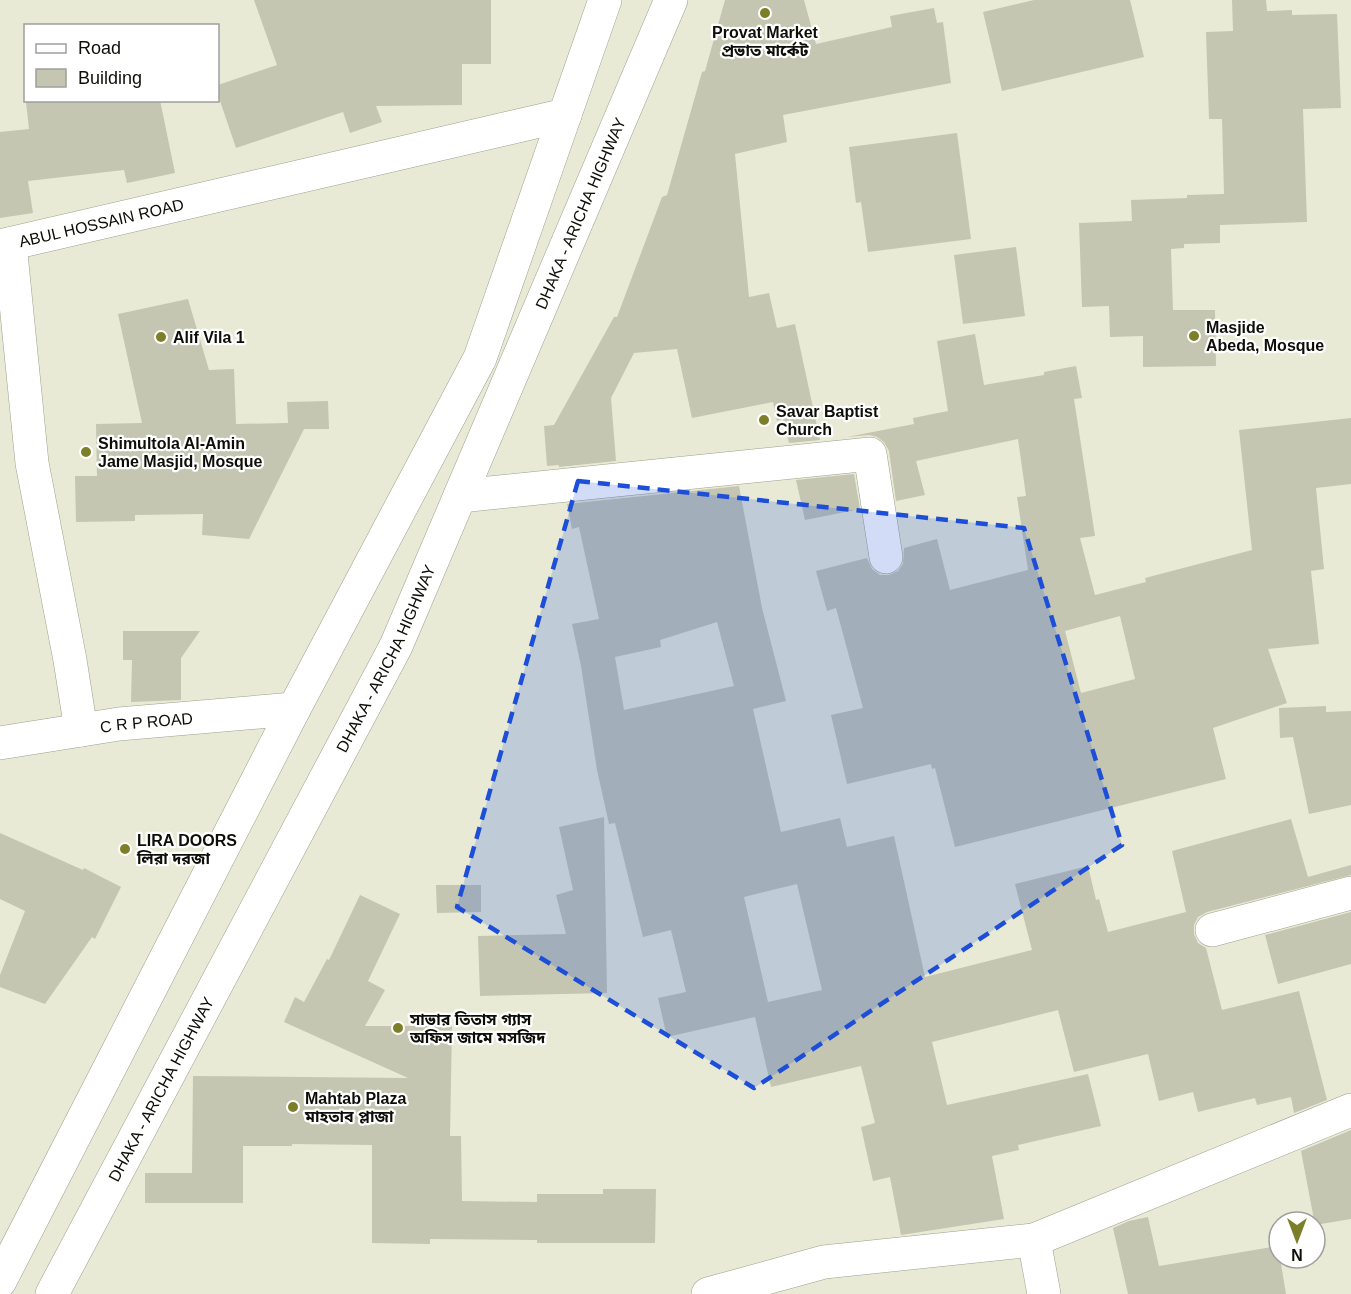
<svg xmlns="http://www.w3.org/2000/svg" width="1351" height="1294" font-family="Arial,'Noto Sans Bengali',sans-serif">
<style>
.building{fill:#c4c6b2;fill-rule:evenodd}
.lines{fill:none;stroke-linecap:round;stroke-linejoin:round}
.minor-casing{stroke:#9ea08d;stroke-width:34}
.trunk-casing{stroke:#9ea08d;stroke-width:34}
.minor{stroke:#fff;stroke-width:33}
.trunk{stroke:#fff;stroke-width:33}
.marked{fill:#1d4ed8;fill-opacity:0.2;stroke:#1d4ed8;stroke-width:4.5;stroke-dasharray:12 8;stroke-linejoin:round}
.poi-dot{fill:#7d7f28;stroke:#fff;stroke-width:2}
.labels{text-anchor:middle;stroke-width:4.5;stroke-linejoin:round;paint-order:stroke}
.poi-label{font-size:16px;font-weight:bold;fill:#0e0e08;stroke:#fff;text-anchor:start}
.street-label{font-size:16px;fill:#0e0e08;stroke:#fff}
</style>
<rect width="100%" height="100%" fill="#e8ead6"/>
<g class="building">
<path d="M254 0H491V64H462V105L376 106 382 122 350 133 343 112 236 148 218 95V85L277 65Z"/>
<path d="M725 0H804L816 44 892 27 890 16 934 8 937 23 943 22 951 83 783 115 787 142 735 154 749 297 769 293 777 328 795 324 820 440 789 443 783 419 777 421 773 402 692 418 677 349 634 353 611 398 616 461 559 467V465L547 466 544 426 554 425 614 317H617L662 197 667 195 702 72 705 71Z"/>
<path d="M1034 0H1130L1144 57 1002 91 983 12Z"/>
<path d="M1232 0H1266L1267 11 1292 10V15L1337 14 1341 108 1303 109 1307 222 1220 225V243L1184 244V248L1171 249 1173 310H1215L1216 366 1143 367V336L1110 337 1109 306 1082 307 1079 223 1132 221 1131 200 1187 198V195L1224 194 1222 119H1209L1206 32 1233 31Z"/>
<path d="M42 100H160L175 173 127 183 124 170 28 181 33 213 0 218V132L29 129 26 102Z"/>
<path d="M957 133 971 239 868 252 861 202 856 203 849 147Z"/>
<path d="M1016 247 1025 316 963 324 954 255Z"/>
<path d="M188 299 209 370 234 369 236 424 288 423 287 402 328 401 329 429H304L249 539 202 535 203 514 135 515V521L76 522 75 476H97L96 424 142 423 118 314Z"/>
<path d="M975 334 984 385 1044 375V372L1076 366 1082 398 1074 399 1095 536 1080 538 1095 595 1146 582 1145 578 1252 550 1239 430 1351 418V484L1316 488 1324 569 1311 571 1319 644 1268 649 1287 703 1213 728 1226 779 955 847 935 768 932 769 931 764 847 784 831 715 863 708 836 608 827 611 816 571 867 558 872 569 880 575H889L898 571 903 564 904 548 937 539 950 590 1028 570 1017 497 1026 496 1018 439 916 461 925 495 896 501 889 451 884 442 877 437 869 435 847 437 914 424 913 418 948 411 937 341ZM1120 616 1135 679 1081 693 1065 631Z"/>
<path d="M854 474 860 509 805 520 796 480Z"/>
<path d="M739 486 762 608 786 701 753 709 781 832 840 818 847 847 894 836 925 977 1032 950 1015 884 1088 866 1096 900 1099 899 1108 932 1186 912 1172 851 1291 819 1308 877 1351 865V875L1207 912 1198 917 1194 925V934L1198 943 1206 948 1222 1010 1299 991 1327 1100 1294 1113 1291 1097 1257 1105 1255 1098 1198 1112 1193 1092 1159 1101 1148 1054 1074 1072 1058 1010 932 1042 947 1105 1088 1074 1101 1126 1018 1145 1019 1150 992 1156 1004 1219 901 1235 890 1177 873 1181 861 1127 875 1123 861 1066 771 1087 755 1017 667 1037 658 998 686 992 671 930 643 937 615 823 609 824 597 770 581 666 572 624 599 619 579 527 572 529 567 504ZM717 622 734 686 624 710 615 657 661 647 660 640ZM797 884 822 990 768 1002 744 897Z"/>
<path d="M123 631H200L181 658V700L131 702 132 660H123Z"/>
<path d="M1326 706V712L1351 711V805L1309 814 1293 737 1280 738 1279 708Z"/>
<path d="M604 817 607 993 480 996 478 936 566 934 556 895 573 890 559 827Z"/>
<path d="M0 833 83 870 84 868 121 887 95 939 92 937 45 1004 0 987V975L25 911 0 899Z"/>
<path d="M436 885H481V912L437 913Z"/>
<path d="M360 895 400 914 368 981 385 990 365 1026H452L450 1136H461L462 1201 537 1202V1194H603V1189H656L655 1243H537V1240L430 1239V1244L372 1243V1145L292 1144V1146H243V1203H145V1173H192L193 1076 408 1078 284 1022 295 997 304 1002 327 959 329 960Z"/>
<path d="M1351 912V964L1278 984 1265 935Z"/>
<path d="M1351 1130V1219L1315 1225 1301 1151Z"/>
<path d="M1148 1217 1159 1266 1278 1246 1286 1294H1128L1113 1228 1129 1221Z"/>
</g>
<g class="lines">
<defs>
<g id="minor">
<path d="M10 244 32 463 70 660 81 730"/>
<path id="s1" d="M0 246 565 115"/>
<path d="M460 496 870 454 886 557"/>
<path id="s2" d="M0 743 119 724 294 709"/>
<path d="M1212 930 1351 893"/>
<path d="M1034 1240 1044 1294"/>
<path d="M708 1294 824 1262 1034 1240 1351 1110"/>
</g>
<g id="trunk">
<path d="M0 1281 294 709 480 358 605 0"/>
<path id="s3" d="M52 1294 396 646 671 0"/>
</g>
</defs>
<use href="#minor" class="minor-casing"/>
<use href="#trunk" class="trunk-casing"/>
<use href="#minor" class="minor"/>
<use href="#trunk" class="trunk"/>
</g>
<path class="marked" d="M578 481 1024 528 1122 845 754 1088 457 907Z"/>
<g class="poi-dot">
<circle cx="765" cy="13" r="6"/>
<circle cx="1194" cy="336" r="6"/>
<circle cx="161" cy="337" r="6"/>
<circle cx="764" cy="420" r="6"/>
<circle cx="86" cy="452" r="6"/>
<circle cx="125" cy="849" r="6"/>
<circle cx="398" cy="1028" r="6"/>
<circle cx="293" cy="1107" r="6"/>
</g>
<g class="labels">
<g class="poi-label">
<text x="765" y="38" text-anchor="middle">Provat Market<tspan x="765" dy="18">প্রভাত মার্কেট</tspan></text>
<text x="1206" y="333">Masjide<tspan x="1206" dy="18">Abeda, Mosque</tspan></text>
<text x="173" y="343">Alif Vila 1</text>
<text x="776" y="417">Savar Baptist<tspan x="776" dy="18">Church</tspan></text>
<text x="98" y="449">Shimultola Al-Amin<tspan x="98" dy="18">Jame Masjid, Mosque</tspan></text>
<text x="137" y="846">LIRA DOORS<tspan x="137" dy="18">লিরা দরজা</tspan></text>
<text x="410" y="1025">সাভার তিতাস গ্যাস<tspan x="410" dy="18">অফিস জামে মসজিদ</tspan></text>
<text x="305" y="1104">Mahtab Plaza<tspan x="305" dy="18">মাহতাব প্লাজা</tspan></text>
</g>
<g class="street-label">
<text dy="6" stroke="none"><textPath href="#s3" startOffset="1204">DHAKA - ARICHA HIGHWAY</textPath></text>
<text dy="6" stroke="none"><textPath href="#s1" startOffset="104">ABUL HOSSAIN ROAD</textPath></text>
<text dy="6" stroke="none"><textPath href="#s3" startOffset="718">DHAKA - ARICHA HIGHWAY</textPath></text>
<text dy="6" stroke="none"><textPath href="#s2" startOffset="148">C R P ROAD</textPath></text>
<text dy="6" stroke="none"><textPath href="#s3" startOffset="232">DHAKA - ARICHA HIGHWAY</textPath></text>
</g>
</g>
<rect x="24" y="24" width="195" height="78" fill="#ffffff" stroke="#9f9f9c" stroke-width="1.5"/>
<rect x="36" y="44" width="30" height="9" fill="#ffffff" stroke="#9f9f9c" stroke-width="1.5"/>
<text x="78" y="54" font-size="18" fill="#0e0e08">Road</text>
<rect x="36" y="69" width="30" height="18" fill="#c4c6b2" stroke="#9f9f9c" stroke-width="1.5"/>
<text x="78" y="84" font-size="18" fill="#0e0e08">Building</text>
<g transform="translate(1297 1240) rotate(180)"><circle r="28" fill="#ffffff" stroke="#9f9f9c" stroke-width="1.5"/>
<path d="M0-4.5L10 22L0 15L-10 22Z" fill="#7d7f28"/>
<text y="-9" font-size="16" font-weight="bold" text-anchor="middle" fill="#0e0e08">N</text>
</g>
</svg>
